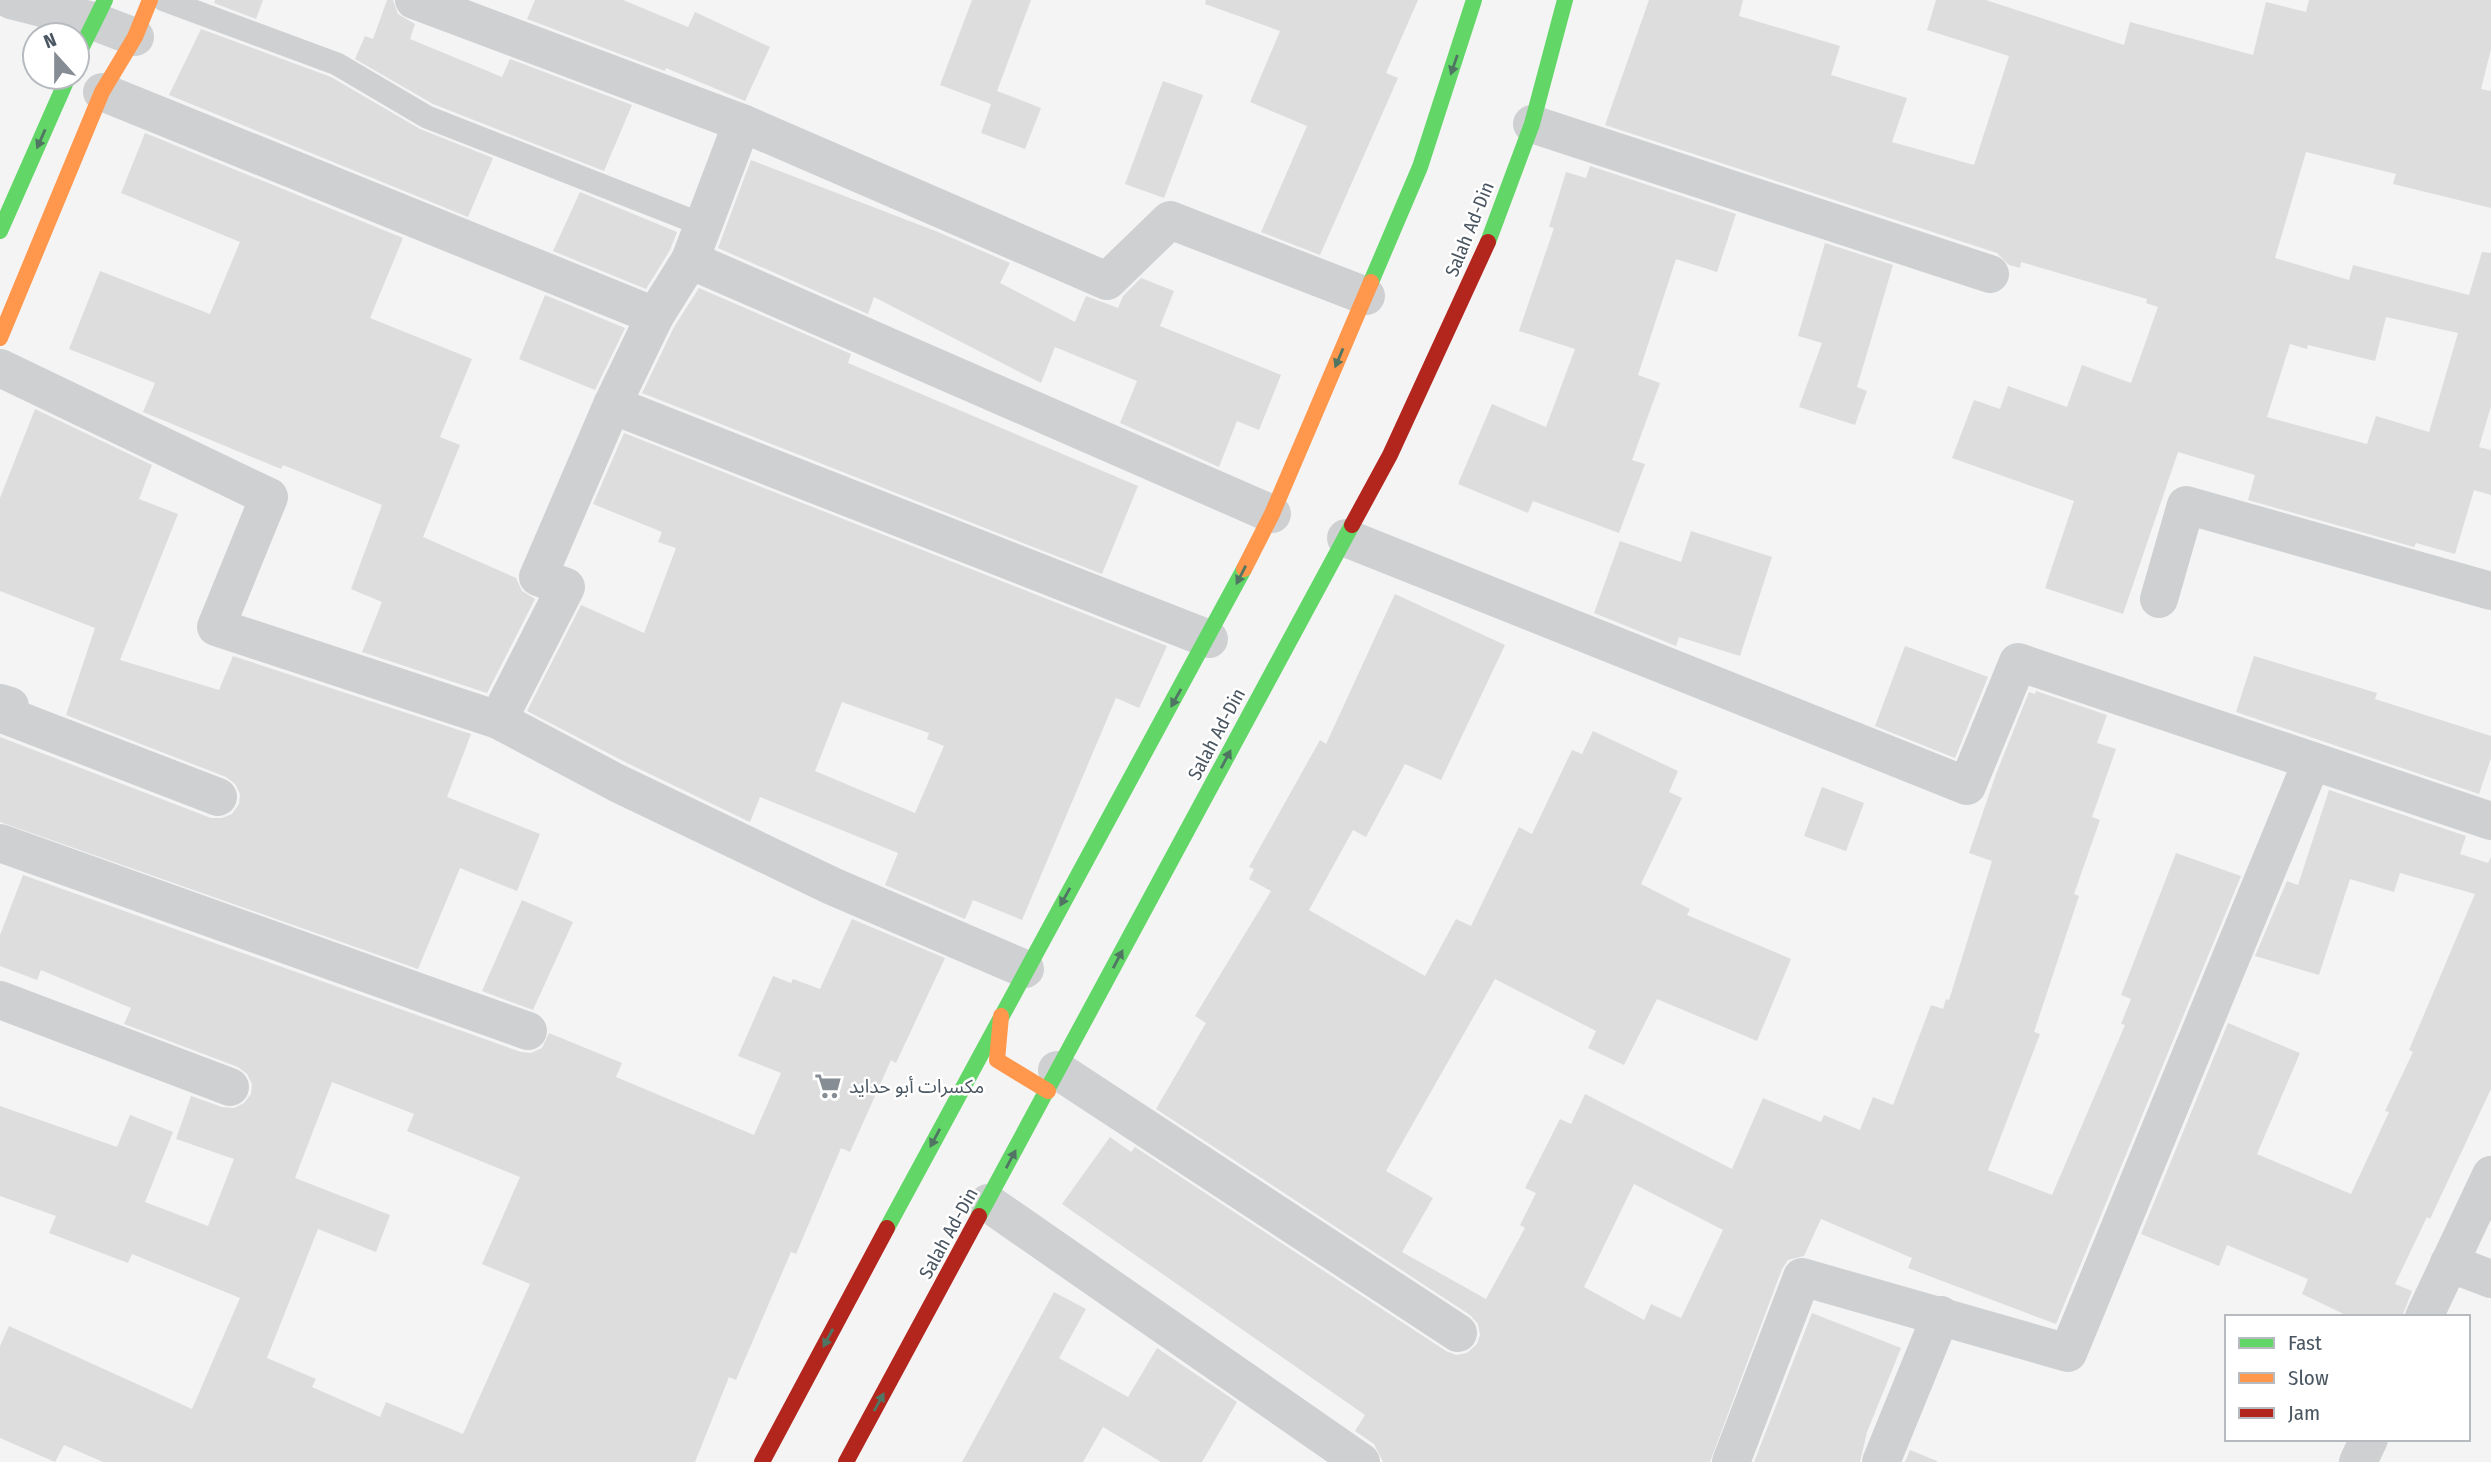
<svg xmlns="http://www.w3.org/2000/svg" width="2491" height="1462" font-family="'Fira Sans Condensed','Noto Sans Arabic',sans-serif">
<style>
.building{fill:#ddddde;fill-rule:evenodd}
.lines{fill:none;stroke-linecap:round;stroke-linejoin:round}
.lane{stroke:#ced0d2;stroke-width:23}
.street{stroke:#ced0d2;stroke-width:38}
.fast{stroke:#63d668;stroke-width:16}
.slow{stroke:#ff974d;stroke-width:16}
.jam{stroke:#b3261e;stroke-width:16}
.oneway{fill:#507663}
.labels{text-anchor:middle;stroke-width:5;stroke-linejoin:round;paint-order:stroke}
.street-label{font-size:19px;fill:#4a5661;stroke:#fff}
.poi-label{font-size:19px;fill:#4a5661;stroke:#fff;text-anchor:start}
</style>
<rect width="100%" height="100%" fill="#f4f4f4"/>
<g class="building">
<path d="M215 0H263L256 19 214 3Z"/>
<path d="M387 0H393L398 14 415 24 410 39 502 77 510 59 632 105 604 171 433 104 355 59 365 36 373 39Z"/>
<path d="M535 0H623L688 27 695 12 770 47 745 101 666 68 665 71 527 19Z"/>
<path d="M972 0H1031L997 91 1041 108 1025 149 981 133 991 104 940 85Z"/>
<path d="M1206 0H1418L1386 73 1398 78 1320 255 1261 232 1307 126 1250 102 1280 31 1205 4Z"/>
<path d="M1649 0H1743L1739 16 1840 46 1831 75 1907 98 1892 142 1974 165 2009 56 1927 30 1936 0H1986L2124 45 2130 22 2253 55 2266 2 2306 12 2309 0H2491V49L2481 89 2491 91V208L2393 184 2396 174 2306 152 2275 258 2349 280 2353 265 2469 295 2482 252 2491 253V406L2479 447 2491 450V495L2474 490 2455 554 2416 543 2414 547 2248 500 2255 475 2178 452 2123 614 2045 588 2074 501 1952 458 1974 400 2000 409 2008 386 2067 407 2082 365 2131 383 2158 307 2146 303 2147 299 2021 262 2020 268 2009 265 1997 253 1605 125ZM2386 317 2458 333 2429 432 2376 416 2367 444 2267 417 2290 344 2307 349 2308 345 2375 361Z"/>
<path d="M201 29 331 77 420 129 493 158 468 217 169 95Z"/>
<path d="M1163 81 1203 95 1164 198 1125 184Z"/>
<path d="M145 133 403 238 370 318 472 359 440 437 460 445 423 537 516 578 522 591 535 599 487 693 362 652 382 602 351 589 382 505 283 465 281 469 143 412 155 383 69 349 100 271 210 314 240 242 121 193Z"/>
<path d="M751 160 938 232 1010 263 1000 283 1075 322 1086 296 1118 308 1123 296 1141 278 1174 291 1160 326 1281 375 1259 430 1237 421 1219 467 1120 423 1137 381 1055 347 1041 383 874 297 868 314 718 248Z"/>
<path d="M1590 166 1736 214 1717 272 1676 259 1638 375 1660 383 1632 460 1645 464 1619 533 1533 501 1528 513 1458 484 1492 404 1546 427 1575 349 1519 331 1554 228 1549 227 1566 172 1586 178Z"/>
<path d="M580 192 677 232 670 250 646 289 553 251Z"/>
<path d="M1825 243 1893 265 1857 387 1867 391 1855 425 1799 407 1822 343 1798 336Z"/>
<path d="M699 288 851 354 848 363 1138 486 1102 574 642 393 674 327Z"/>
<path d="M545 295 625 328 595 390 519 359Z"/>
<path d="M35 409 152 465 139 499 178 514 120 660 219 690 233 656 471 734 447 797 540 834 517 891 460 868 418 969 0 822V737L211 818H222L232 814 239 804 240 794 235 784 226 777 66 715 95 628 0 591V498Z"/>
<path d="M624 433 1167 646 1139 708 1116 698 1022 920 973 900 965 919 885 885 898 853 760 797 750 822 627 763 527 711 581 605 644 633 676 548 658 542 662 532 593 504ZM842 702 929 733 927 739 944 746 915 813 815 771Z"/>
<path d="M1691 531 1772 557 1740 656 1679 637 1676 646 1594 613 1620 541 1681 562Z"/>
<path d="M1395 594 1505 645 1441 780 1405 764 1366 837 1353 830 1309 910 1425 976 1456 919 1471 926 1519 827 1532 834 1572 750 1582 754 1593 731 1678 771 1669 792 1682 798 1641 884 1690 909 1687 915 1791 959 1757 1041 1657 999 1624 1065 1588 1048 1596 1031 1495 979 1386 1171 1433 1198 1402 1252 1486 1299 1525 1228 1520 1225 1536 1193 1525 1188 1560 1119 1571 1124 1585 1094 1732 1169 1763 1098 1821 1122 1824 1115 1860 1130 1873 1097 1893 1105 1931 1005 1943 1009 1946 999 1949 1000 1992 861 1969 853 1996 774 2029 692 2035 694 2036 691 2107 715 2097 743 2116 749 2092 817 2100 820 2074 894 2079 896 2034 1032 2040 1034 1988 1170 2052 1195 2125 1025 2121 1024 2131 999 2121 995 2176 853 2241 876 2056 1324 1908 1268 1912 1258 1821 1219 1804 1256 1788 1260 1782 1269 1710 1462H1383L1374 1444 1355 1431 1365 1415 1062 1204 1110 1137 1131 1152 1135 1147 1446 1351 1456 1355 1467 1353 1477 1344 1480 1335 1478 1324 1470 1315 1156 1109 1206 1023 1195 1016 1271 891 1249 879 1254 869 1249 867 1320 740 1326 744ZM1634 1184 1723 1230 1681 1318 1651 1304 1644 1320 1584 1287Z"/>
<path d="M1905 646 1988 677 1955 758 1875 726Z"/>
<path d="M2254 656 2377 693 2375 699 2491 736V758L2479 794 2236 712Z"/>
<path d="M1822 787 1864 803 1846 851 1804 836Z"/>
<path d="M2329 790 2466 836 2460 854 2488 863 2491 857V1089L2430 1219 2427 1217 2395 1284 2412 1291 2402 1317H2350L2302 1294 2308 1279 2227 1245 2219 1266 2141 1234 2228 1023 2300 1053 2257 1154 2351 1194 2389 1112 2385 1111 2413 1052 2409 1050 2475 894 2400 873 2394 892 2350 879 2319 975 2255 956 2287 881 2298 885Z"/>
<path d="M23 875 521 1052 531 1053 542 1048 549 1033 622 1063 616 1077 754 1135 781 1073 738 1056 773 976 791 983 793 979 820 989 852 919 945 958 896 1063 891 1060 850 1152 841 1148 796 1254 791 1252 736 1380 729 1377 695 1462H103L64 1445 55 1462 0 1438V1346L9 1326 192 1409 240 1298 132 1254 128 1263 49 1233 56 1216 0 1196V1106L117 1147 130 1115 173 1132 145 1202 208 1226 234 1159 176 1139 191 1096 222 1107 234 1108 244 1103 251 1094 252 1084 247 1074 238 1067 124 1024 131 1008 41 970 37 980 0 966V935ZM332 1082 414 1114 407 1131 520 1177 482 1264 530 1284 463 1434 386 1402 380 1417 312 1387 316 1379 267 1358 318 1229 376 1252 390 1215 295 1178Z"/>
<path d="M522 900 573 922 533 1010 482 991Z"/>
<path d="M1054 1292 1086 1309 1059 1358 1128 1397 1157 1348 1237 1402 1202 1462H1161L1103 1427 1083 1462H962Z"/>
<path d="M1812 1313 1901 1348 1867 1432 1860 1462H1754Z"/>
<path d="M1910 1450 1937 1461V1462H1905Z"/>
</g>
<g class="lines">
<path class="lane" d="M164 0 337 64 427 117 703 225"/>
<g class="street">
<path d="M11 0 93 21 135 37"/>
<path d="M414 0 742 123 1107 281 1170 220 1366 296"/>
<path d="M102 92 655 316"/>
<path d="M1532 124 1990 274"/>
<path d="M690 260 1272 514"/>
<path d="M0 368 269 497 216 627 498 720 617 783 832 886 1025 969"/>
<path d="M612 405 1209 639"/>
<path d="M1346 538 1967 786 2018 662 2491 821"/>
<path d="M2159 599 2186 505 2491 591"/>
<path d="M0 703 10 706 5 715 218 797"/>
<path d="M498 720 566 587 538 577 612 405 655 316 690 260 742 123"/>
<path d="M0 843 528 1031"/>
<path d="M0 1000 230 1087"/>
<path d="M1057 1070 1458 1333"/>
<path d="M988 1203 1361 1462"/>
<path d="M2449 1263 2491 1279"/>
<path d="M2424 1317 2491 1175"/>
<path d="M1731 1462 1802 1277 2068 1353 2312 761"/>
<path d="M1881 1462 1941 1315"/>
<path d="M2358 1462 2369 1439"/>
</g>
<g class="fast">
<path d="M77 57 105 0"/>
<path d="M0 231 68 77"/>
<path d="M1488 242 1532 124 1565 0"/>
<path d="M1371 282 1420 167 1474 0"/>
<path d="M979 1216 1352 525"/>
<path d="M887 1228 1244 569"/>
</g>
<g class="slow">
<path d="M0 338 102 92 135 37 150 0"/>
<path d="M1244 569 1272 514 1371 282"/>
<path d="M1001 1016 997 1060 1048 1091"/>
</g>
<g class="jam">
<path d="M1352 525 1390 455 1488 242"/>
<path d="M762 1462 887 1228"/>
<path d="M846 1462 979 1216"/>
</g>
</g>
<defs><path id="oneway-solid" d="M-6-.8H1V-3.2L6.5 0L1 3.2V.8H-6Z" transform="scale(1.75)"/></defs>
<g class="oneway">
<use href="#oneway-solid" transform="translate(1454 65) rotate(109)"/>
<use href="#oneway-solid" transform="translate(41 139) rotate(114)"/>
<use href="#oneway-solid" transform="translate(1339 358) rotate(113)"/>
<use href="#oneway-solid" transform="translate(1241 575) rotate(117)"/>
<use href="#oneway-solid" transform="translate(1176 698) rotate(119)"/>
<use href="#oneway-solid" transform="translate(1226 759) rotate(-62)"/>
<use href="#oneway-solid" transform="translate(1065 897) rotate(119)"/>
<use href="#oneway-solid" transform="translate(1118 959) rotate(-62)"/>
<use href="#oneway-solid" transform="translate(935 1138) rotate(118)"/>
<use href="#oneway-solid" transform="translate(1011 1159) rotate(-62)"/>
<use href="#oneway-solid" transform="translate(828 1338) rotate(118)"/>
<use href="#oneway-solid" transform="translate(879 1402) rotate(-61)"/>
</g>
<defs>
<symbol id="supermarket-bare" viewBox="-9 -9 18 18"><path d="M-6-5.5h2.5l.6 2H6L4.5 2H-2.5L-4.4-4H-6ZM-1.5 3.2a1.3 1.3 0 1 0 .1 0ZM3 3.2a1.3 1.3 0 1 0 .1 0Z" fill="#868d94" stroke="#fff" stroke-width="2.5" paint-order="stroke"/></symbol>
</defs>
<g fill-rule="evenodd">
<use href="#supermarket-bare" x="809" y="1067" width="38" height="38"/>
</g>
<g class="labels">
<g class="street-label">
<text transform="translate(1469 229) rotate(-68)" y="7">Salah Ad-Din</text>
<text transform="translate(1216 734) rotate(-62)" y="7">Salah Ad-Din</text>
<text transform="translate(948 1233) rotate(-61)" y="7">Salah Ad-Din</text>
</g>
<g class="poi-label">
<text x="849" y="1093">مكسرات أبو حدايد</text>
</g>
</g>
<rect x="2225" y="1315" width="245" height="126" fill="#ffffff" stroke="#b7bbc0" stroke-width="2"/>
<rect x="2239" y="1338" width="35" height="10" fill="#63d668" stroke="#b7bbc0" stroke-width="2"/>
<text x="2288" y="1350" font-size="21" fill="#4a5661">Fast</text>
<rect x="2239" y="1373" width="35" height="10" fill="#ff974d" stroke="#b7bbc0" stroke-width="2"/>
<text x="2288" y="1385" font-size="21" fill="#4a5661">Slow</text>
<rect x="2239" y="1408" width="35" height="10" fill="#b3261e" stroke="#b7bbc0" stroke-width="2"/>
<text x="2288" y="1420" font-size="21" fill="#4a5661">Jam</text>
<g transform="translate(56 56) rotate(339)"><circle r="33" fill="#ffffff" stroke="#b7bbc0" stroke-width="2"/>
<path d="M0-5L12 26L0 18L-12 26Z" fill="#868d94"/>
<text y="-10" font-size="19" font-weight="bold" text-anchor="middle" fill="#4a5661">N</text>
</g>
</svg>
